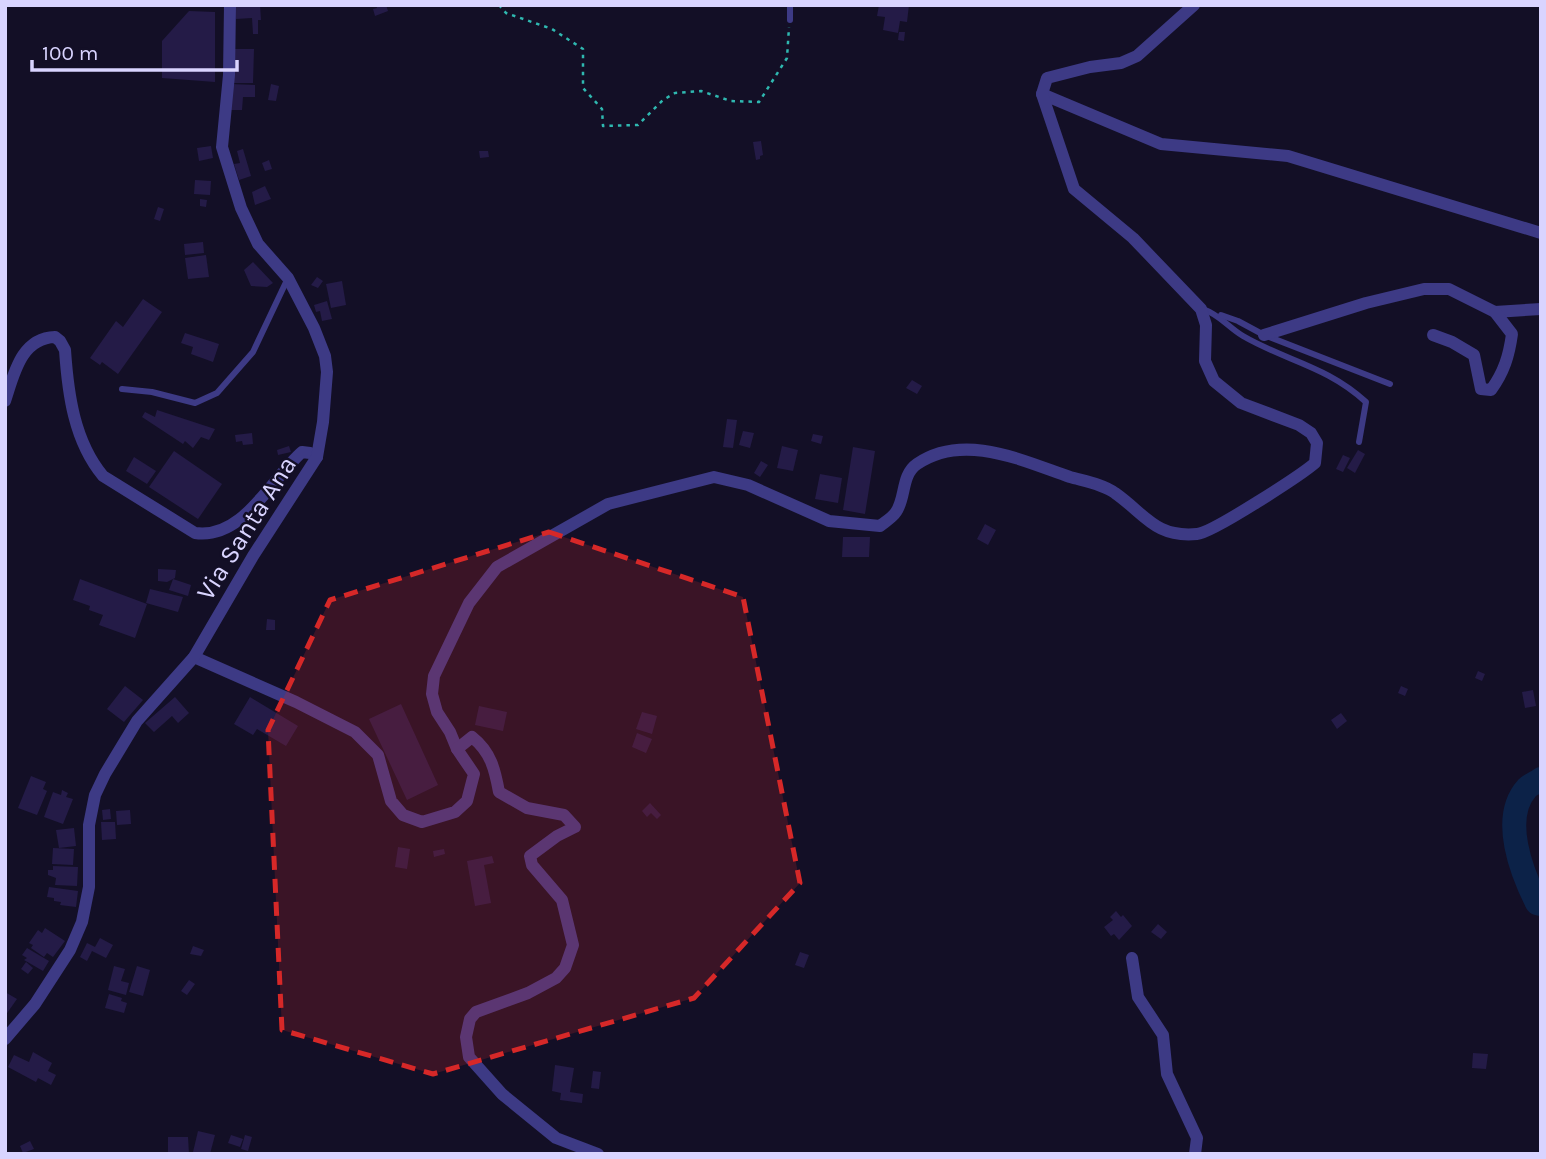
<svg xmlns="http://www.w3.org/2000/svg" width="1546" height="1159" font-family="Karla,sans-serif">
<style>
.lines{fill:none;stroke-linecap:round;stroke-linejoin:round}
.river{stroke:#0c2248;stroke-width:24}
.building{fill:#241b47}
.path{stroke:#2fb8b0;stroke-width:2.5;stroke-dasharray:3.5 5;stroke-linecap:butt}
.service{stroke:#3d3a85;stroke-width:6}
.minor{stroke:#3d3a85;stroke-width:12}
.marked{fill:#d62828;fill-opacity:0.2;stroke:#d62828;stroke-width:5;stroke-dasharray:14 9;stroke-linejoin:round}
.labels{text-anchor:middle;stroke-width:5;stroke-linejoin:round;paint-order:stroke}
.street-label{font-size:26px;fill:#d9d4ff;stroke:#130f26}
</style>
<rect width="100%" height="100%" fill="#130f26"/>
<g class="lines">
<path class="river" d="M1541 779C1537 782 1530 785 1527 788 1500 818 1522 873 1537 903L1541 904"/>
</g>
<g class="building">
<path d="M235 5H260L261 20H258V34H253L252 18 236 19Z"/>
<path d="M376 5H386L388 11 375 16 373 9 377 8Z"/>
<path d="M879 5H909L907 22 900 21 898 33 883 30 885 17 877 16Z"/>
<path d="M189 11 215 12V82L162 78V41Z"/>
<path d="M899 32H905L904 41 898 40Z"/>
<path d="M233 49H254L253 83H232Z"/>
<path d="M230 84 255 85V97H243L242 110H229Z"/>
<path d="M271 84 279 86 276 101 268 100Z"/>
<path d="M761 141 763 155 760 156V159L756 160 753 142Z"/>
<path d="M211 146 213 158 199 161 197 148Z"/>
<path d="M243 149 251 176 239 180 234 164 240 163 237 151Z"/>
<path d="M479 151H488L489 157 480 158Z"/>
<path d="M269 160 272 169 265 171 262 163Z"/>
<path d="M195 180 211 181 210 195 194 194Z"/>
<path d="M265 186 271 199 255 205 252 192Z"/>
<path d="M200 199 207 200 206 207 200 206Z"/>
<path d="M158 207 164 209 160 221 154 219Z"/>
<path d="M203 242 204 253 185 255 184 244Z"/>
<path d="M206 255 209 277 188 279 185 258Z"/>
<path d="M253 262 273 283 267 287 251 286 244 270Z"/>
<path d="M317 277 323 281 318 288 311 285Z"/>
<path d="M342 281 346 305 331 308 326 284Z"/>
<path d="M143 299 162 312 118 374 102 362 100 365 90 358 116 321 123 327Z"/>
<path d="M327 301 332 319 322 321 320 311 316 312 314 305Z"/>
<path d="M185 333 219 344 213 362 191 354 193 347 181 343Z"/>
<path d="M912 380 922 386 917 394 906 388Z"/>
<path d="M157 410 215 429 209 440 201 437 193 448 185 441 183 444 142 417 145 412 155 417Z"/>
<path d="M727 419 737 420 733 448 723 447Z"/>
<path d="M743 431 754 433 750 448 739 445Z"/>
<path d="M252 433 253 444 243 445 242 441 236 442 235 435Z"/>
<path d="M813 434 823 436 821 444 811 441Z"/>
<path d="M289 446 291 452 278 455 277 450Z"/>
<path d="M782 446 798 450 793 471 777 468Z"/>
<path d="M853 447 875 451 865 514 843 510Z"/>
<path d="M1358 450 1365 454 1355 473 1347 468Z"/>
<path d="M174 451 222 484 198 519 149 487Z"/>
<path d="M1343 455 1350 458 1343 472 1336 469Z"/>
<path d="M134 457 156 471 147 484 126 471Z"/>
<path d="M761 461 768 465 760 477 754 473Z"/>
<path d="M820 474 842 478 838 503 815 499Z"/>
<path d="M985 524 996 530 988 545 977 539Z"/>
<path d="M843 537H870L869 557H842Z"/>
<path d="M158 569 176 570 175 578 167 582 158 581Z"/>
<path d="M80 579 147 604 135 638 99 625 103 615 89 610 90 606 73 600Z"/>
<path d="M173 579 191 585 188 596 169 590Z"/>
<path d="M150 589 183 597 178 612 146 603Z"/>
<path d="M267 619 275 620V630H266Z"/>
<path d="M1478 671 1485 674 1482 681 1475 678Z"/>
<path d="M125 686 143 700 124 722 107 709Z"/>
<path d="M1401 686 1408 689 1405 696 1398 693Z"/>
<path d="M1533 690 1536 706 1525 708 1522 692Z"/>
<path d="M175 697 189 713 178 723 172 716 154 732 145 723Z"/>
<path d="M250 697 298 726 286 746 257 729 253 735 234 724Z"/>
<path d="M401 704 438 785 407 800 369 719Z"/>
<path d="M479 706 507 712 503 731 475 725Z"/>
<path d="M642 712 657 716 652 734 636 729Z"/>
<path d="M1341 713 1347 721 1337 729 1331 720Z"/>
<path d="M637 733 652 739 646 753 632 747Z"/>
<path d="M31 776 46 782 43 789 47 791 37 815 18 808Z"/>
<path d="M62 790 68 793 66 797 73 799 63 824 44 817 53 792 61 795Z"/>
<path d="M650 803 661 815 657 819 651 813 647 817 642 811Z"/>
<path d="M110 809 111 819 103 820 102 810Z"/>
<path d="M130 810 131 824 117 825 116 811Z"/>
<path d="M101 822H115L116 839 102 840Z"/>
<path d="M74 828 76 846 59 848 56 830Z"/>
<path d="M398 847 410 849 407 869 395 867Z"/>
<path d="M53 848 74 849 73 865 52 864Z"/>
<path d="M444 849 445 854 434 857 433 851Z"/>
<path d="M492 856 494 863 484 865 491 903 475 906 467 861Z"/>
<path d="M53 866 78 867 77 886 55 885 56 878 48 875V870H53Z"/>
<path d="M49 887 78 891 76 907 60 905 61 902 54 901V898L47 897Z"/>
<path d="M1116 911 1121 917 1123 915 1132 926 1119 940 1114 934 1111 936 1104 927 1113 920 1110 917Z"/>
<path d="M1158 924 1167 932 1161 939 1151 932Z"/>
<path d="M45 928 65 941 53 957 47 953 44 957 31 948 33 945 29 943 38 930 42 933Z"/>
<path d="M100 938 113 945 106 958 92 951 87 961 80 957 87 943 95 947Z"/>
<path d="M193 946 204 950 201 956 190 954Z"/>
<path d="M27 948 49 961 43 971 24 960 27 958 22 955Z"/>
<path d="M800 952 809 955 804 968 795 965Z"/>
<path d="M26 962 33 968 28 974 21 969Z"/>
<path d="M114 966 125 969 121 981 129 983 126 995 108 990Z"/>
<path d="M137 966 150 970 143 996 129 992Z"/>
<path d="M189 980 195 984 187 995 181 991Z"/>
<path d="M5 992 17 999 5 1016Z"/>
<path d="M109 994 122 998 121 1001 127 1003 124 1013 105 1008Z"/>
<path d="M33 1052 52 1063 48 1071 56 1075 51 1085 38 1078 36 1082 8 1067 14 1055 29 1062Z"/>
<path d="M1473 1053 1488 1054 1486 1069 1472 1068Z"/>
<path d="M555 1065 574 1068 570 1092 583 1094 582 1103 560 1100 561 1093 552 1091Z"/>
<path d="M593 1071 601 1072 599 1089 591 1088Z"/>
<path d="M198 1131 215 1135 210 1154 193 1152Z"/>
<path d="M231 1135 243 1139 240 1147 228 1143Z"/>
<path d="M245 1135 252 1137 248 1151 241 1149Z"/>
<path d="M168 1137H188L189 1154H168Z"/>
<path d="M30 1141 34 1149 23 1153 20 1146Z"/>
</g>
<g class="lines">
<path class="path" d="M499 5 506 13 552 29 583 49V88L602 109 603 126 638 125 663 100 675 93 701 91 731 101 759 102 787 58 789 27"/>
<g class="service">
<path d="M790 20V5"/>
<path d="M1203 309C1220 315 1228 327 1243 336 1286 361 1327 366 1366 402L1359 442"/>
<path d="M1221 315 1238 321 1264 335 1390 384"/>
<path d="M122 389 152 392 195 403 217 393 253 352 287 280"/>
</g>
<g class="minor">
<path d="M1042 94 1161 144 1288 156 1541 233"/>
<path d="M1264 335 1366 303 1424 289H1449L1495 312 1541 309"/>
<path d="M1433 335 1452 342 1474 355 1481 389 1491 390C1504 372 1509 356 1512 334L1495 312"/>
<path d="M5 401C14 374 21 338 55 337L60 341 65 350C68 394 74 441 103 476L195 533C243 540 271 479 302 452L310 453 317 457"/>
<path d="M194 657 296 702 355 732 378 755 391 801 403 815 422 822 455 812 467 801 474 774 457 749 450 732 437 712 432 694 434 676 469 603 497 567 608 504 714 477 748 485 829 521 880 526C885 522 893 517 896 512 906 498 901 475 917 464 964 432 1023 461 1070 477 1084 481 1103 484 1115 493 1145 514 1155 538 1197 534 1212 533 1301 475 1315 463L1317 443 1311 433 1299 425 1241 403 1214 381 1205 361 1206 325 1201 309 1133 238 1074 189 1042 94 1047 78 1090 67 1121 63 1137 56 1194 5"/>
<path d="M457 749 472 737C491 752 495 770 499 792L527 808 564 815 575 827 557 836 530 856 532 865 562 900 573 945 565 968 556 978 528 993 476 1012 470 1019 466 1037 469 1057 502 1094 556 1138 598 1154"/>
<path d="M1132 958 1138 997 1163 1035 1167 1074 1197 1138 1195 1154"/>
<path d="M5 1039 35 1004 70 950 82 922 89 887V825L95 795 105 774 137 721 194 657 253 556 317 457 323 422 327 372 325 356 314 328 288 278 258 244 241 208 222 147 229 75 230 5"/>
</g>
</g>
<path class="marked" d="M549 532 743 597 800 883 694 998 433 1074 282 1030 268 730 330 600Z"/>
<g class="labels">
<g class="street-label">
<text transform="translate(246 528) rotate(-58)" y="9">Via Santa Ana</text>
</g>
</g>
<rect width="1546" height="1159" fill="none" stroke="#d9d4ff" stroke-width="14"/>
<path d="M32 60v10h205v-10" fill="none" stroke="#d9d4ff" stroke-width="3.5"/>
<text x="42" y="60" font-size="21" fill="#d9d4ff" stroke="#130f26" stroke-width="5" paint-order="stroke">100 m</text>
</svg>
